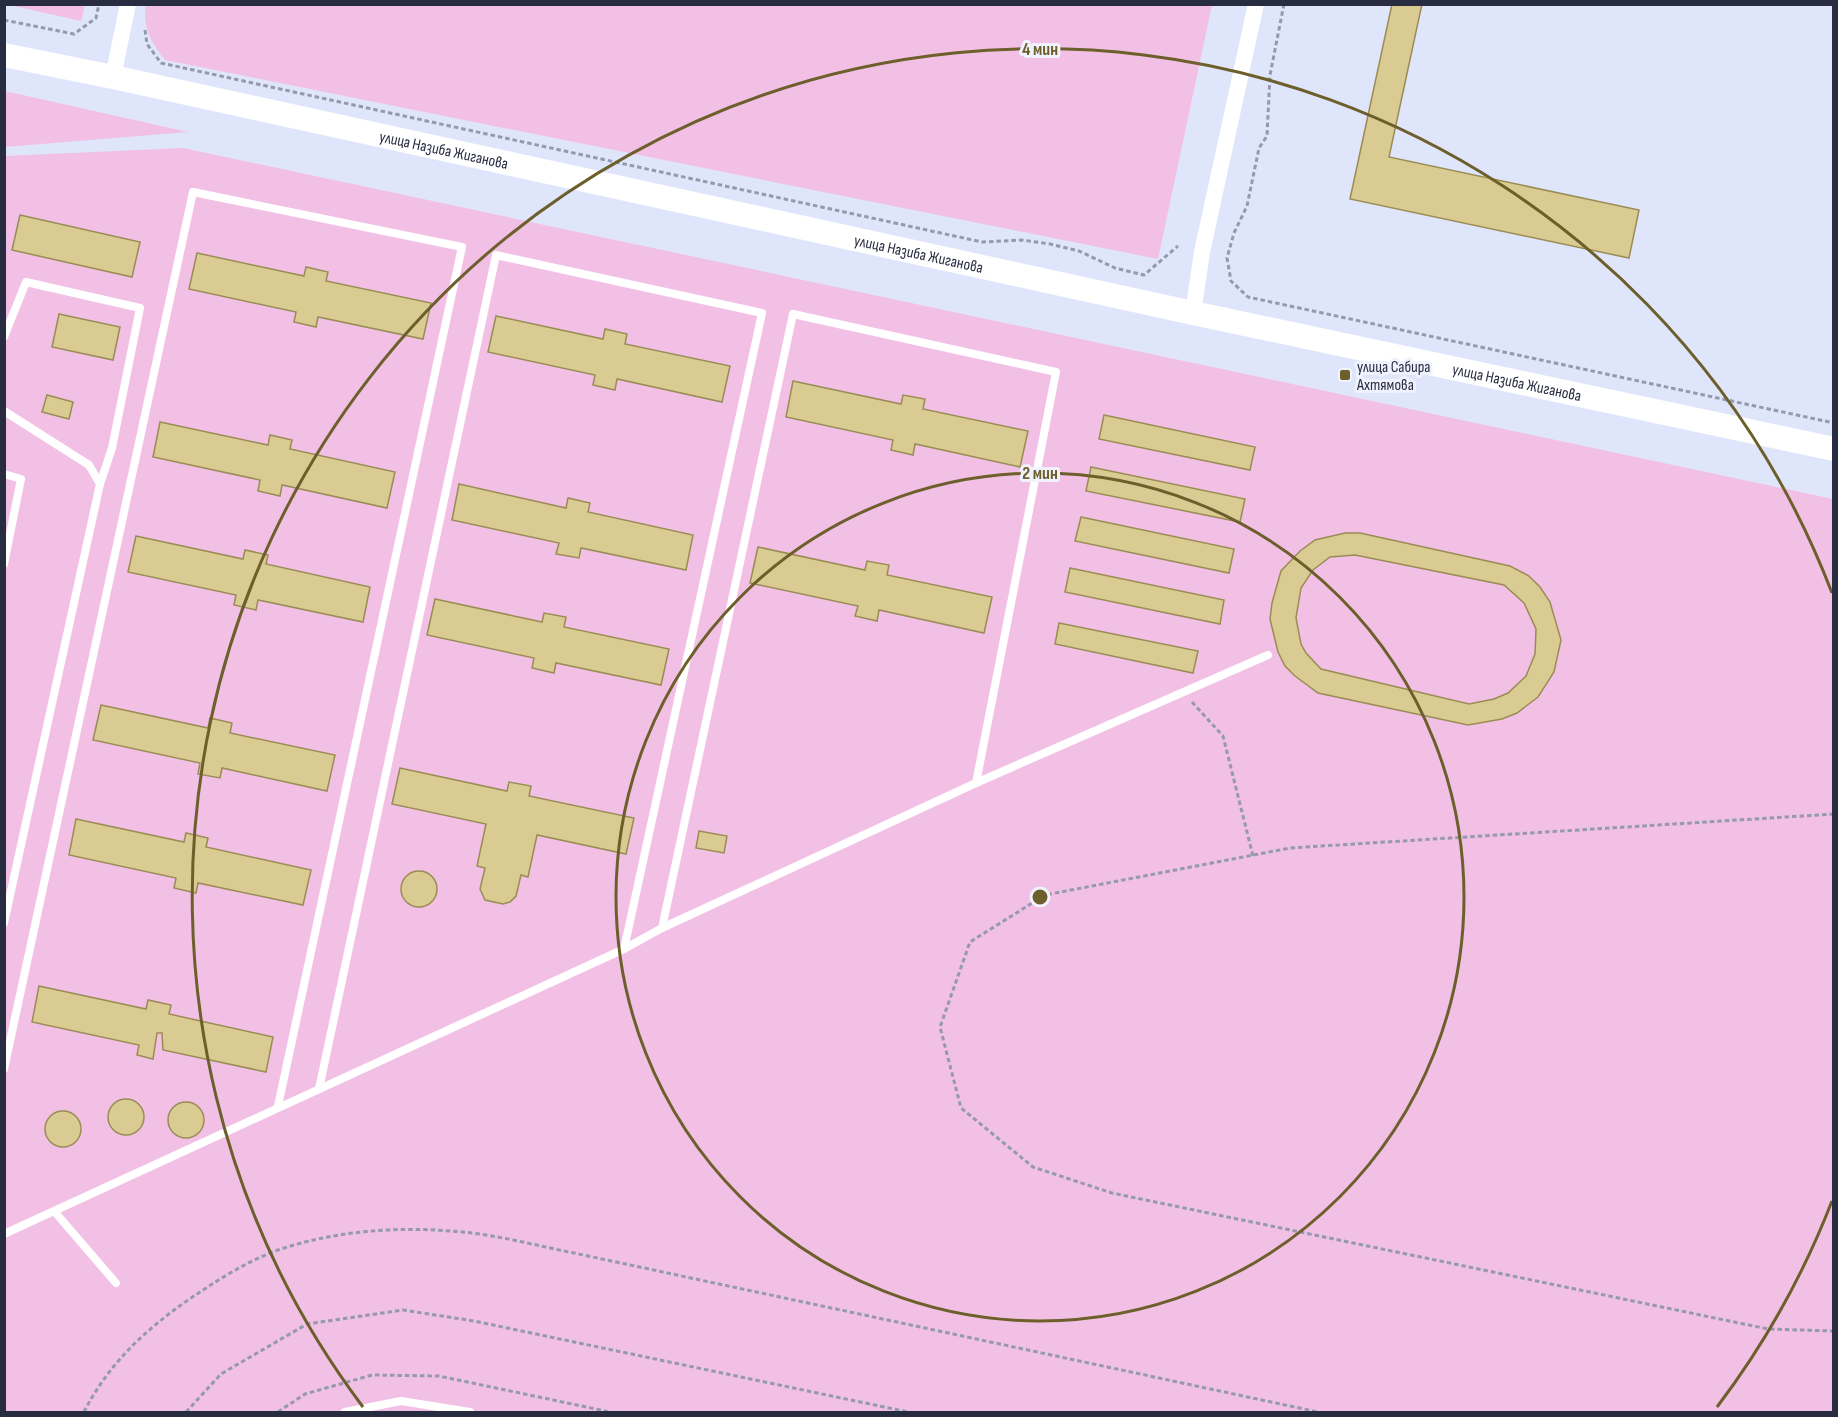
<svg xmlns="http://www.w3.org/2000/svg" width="1838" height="1417" font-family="'Sofia Sans Condensed',sans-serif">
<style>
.green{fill:#f2c0e5}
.building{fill:#dacb92;stroke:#9a8c55;stroke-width:1.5;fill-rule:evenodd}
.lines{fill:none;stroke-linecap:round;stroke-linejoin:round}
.path{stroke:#9499af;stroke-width:3;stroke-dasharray:4.5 3;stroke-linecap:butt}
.lane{stroke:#fff;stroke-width:8}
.street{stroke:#fff;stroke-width:16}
.secondary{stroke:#fff;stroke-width:24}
.ring{fill:none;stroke:#6c5f2c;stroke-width:3}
.poi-dot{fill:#6c5f2c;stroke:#f0f2fe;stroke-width:2}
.labels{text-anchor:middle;stroke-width:6;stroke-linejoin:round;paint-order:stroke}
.street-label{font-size:16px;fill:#282c41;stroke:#f0f2fe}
.poi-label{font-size:16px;fill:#282c41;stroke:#f0f2fe;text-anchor:start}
.centre{fill:#6c5f2c;stroke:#f0f2fe;stroke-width:3}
.ring-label{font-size:18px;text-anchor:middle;font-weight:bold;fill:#6c5f2c;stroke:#f0f2fe;stroke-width:6;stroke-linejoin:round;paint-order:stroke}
</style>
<rect width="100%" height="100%" fill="#dfe5fb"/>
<g class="green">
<path d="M5 4H85V5L81 21Z"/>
<path d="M146 5 1212 4V5L1158 259 165 60C151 43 142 26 146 5Z"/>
<path d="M5 91 188 132 5 147Z"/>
<path d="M183 148 1833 499V1412H5V156Z"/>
</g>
<g class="building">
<path d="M1392 4H1422L1389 157 1639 210 1629 258 1350 199Z"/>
<path d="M20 215 140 242 132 277 12 250Z"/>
<path d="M197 253 304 276 306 267 328 272 326 281 431 303 423 339 318 317 316 327 294 322 296 312 189 289Z"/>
<path d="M59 314 120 327 113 360 52 347Z"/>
<path d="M496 316 603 339 605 329 627 334 625 344 730 366 722 402 617 379 615 390 593 385 595 375 488 352Z"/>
<path d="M793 381 901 404 903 395 925 399 923 409 1028 431 1020 467 915 444 913 455 891 450 893 440 786 417Z"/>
<path d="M47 395 73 402 69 419 42 412Z"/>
<path d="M1104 415 1255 447 1250 470 1099 439Z"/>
<path d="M160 422 268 445 270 435 292 440 290 449 395 472 387 508 282 485 280 496 258 491 260 480 153 457Z"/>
<path d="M1091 467 1245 499 1240 522 1086 491Z"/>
<path d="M459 484 566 508 568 498 590 503 588 512 693 535 686 570 581 548 579 558 556 554 559 543 452 520Z"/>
<path d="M1081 517 1234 549 1229 573 1075 541Z"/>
<path d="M1345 533H1360L1510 566 1529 576 1540 587 1550 602 1561 640 1554 672 1538 697 1517 713 1502 719 1468 725 1318 693 1295 676 1285 666 1278 652 1270 619 1272 603 1281 571 1300 551 1315 540ZM1355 555 1504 585 1524 603 1536 629 1535 654 1526 676 1508 693 1494 699 1469 704 1321 669 1306 653 1301 644 1296 618 1301 588 1313 570 1330 557Z"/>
<path d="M136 536 243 559 245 550 268 555 266 564 370 587 363 622 258 600 256 610 234 605 236 595 128 572Z"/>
<path d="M758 547 865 570 867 561 889 565 887 575 992 597 984 633 879 610 877 621 855 616 858 606 750 583Z"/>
<path d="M1070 568 1224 600 1220 624 1065 592Z"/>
<path d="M435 599 542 622 544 613 566 617 564 627 669 649 661 685 556 663 554 673 532 668 534 658 427 635Z"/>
<path d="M1059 623 1198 651 1193 673 1055 644Z"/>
<path d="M101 705 208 728 210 718 232 723 230 733 335 755 327 791 222 768 220 778 198 774 200 763 93 740Z"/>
<path d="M400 768 507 791 509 782 531 786 529 796 634 818 626 854 537 835 528 877 521 875 516 896 510 902 503 904 485 900 480 889 485 868 477 866 486 824 392 804Z"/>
<path d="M76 819 184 842 186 833 208 838 206 847 311 870 303 905 198 883 196 893 174 888 176 878 69 855Z"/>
<path d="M699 831 727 836 724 853 696 848Z"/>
<circle cx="419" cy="889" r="18"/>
<path d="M39 986 146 1009 148 1000 171 1005 169 1014 273 1037 266 1072 163 1050 162 1033H157L153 1059 137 1055 139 1045 32 1022Z"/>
<circle cx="126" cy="1117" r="18"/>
<circle cx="186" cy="1120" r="18"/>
<circle cx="63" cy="1129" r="18"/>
</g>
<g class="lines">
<g class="path">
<path d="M1284 4 1270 75 1267 136 1259 148 1247 206 1234 233 1227 258 1231 281 1248 297 1834 423"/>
<path d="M4 20 74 34 96 18 99 4"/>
<path d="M145 30 147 44 161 63 982 242 1022 240 1050 244 1079 251 1115 268 1144 275 1178 246"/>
<path d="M1192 702 1223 736 1253 856"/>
<path d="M1834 814 1290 848 1045 895 970 942 940 1027 961 1108 1033 1167 1112 1193 1768 1329 1834 1331"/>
<path d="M84 1412C108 1364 147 1328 191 1298 218 1280 247 1261 278 1250 337 1230 401 1226 462 1232 498 1235 538 1246 574 1253L1318 1412"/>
<path d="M186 1412 221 1374 307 1324 403 1310 474 1321 908 1412"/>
<path d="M278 1412 305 1394 372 1375 439 1376 610 1412"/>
</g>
<g class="lane">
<path d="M4 337 26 282 140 308 112 448 100 484"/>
<path d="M4 411 89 465 100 484 4 923"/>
<path d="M4 474 21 479 4 564"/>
<path d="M662 928 793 314 1056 372 976 783"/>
<path d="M4 1069 193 192 462 247 278 1106"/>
<path d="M319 1089 496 255 762 313 624 949"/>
<path d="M54 1211 116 1283"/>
<path d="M4 1234 624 949 662 928 976 783 1268 655"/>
<path d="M345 1412 401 1401 470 1412"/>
</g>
<g class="street">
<path d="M113 77 128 4"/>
<path d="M1193 313 1202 252 1256 4"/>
</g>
<path class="secondary" id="s1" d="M4 55 113 77 1193 313 1834 449"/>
</g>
<g class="ring">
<circle cx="1040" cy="897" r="424"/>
<path d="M1832 1201A848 848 0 0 1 1717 1407M363 1407A848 848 0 1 1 1832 593"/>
</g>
<rect class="poi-dot" x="1339" y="369" width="12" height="12" rx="3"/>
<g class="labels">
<g class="street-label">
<text dy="6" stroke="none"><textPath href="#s1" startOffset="450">улица Назиба Жиганова</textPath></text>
<text dy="6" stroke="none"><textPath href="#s1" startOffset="936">улица Назиба Жиганова</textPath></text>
<text dy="6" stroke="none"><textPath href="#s1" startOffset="1548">улица Назиба Жиганова</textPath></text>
</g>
<g class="poi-label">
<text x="1357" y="372">улица Сабира<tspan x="1357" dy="18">Ахтямова</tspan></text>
</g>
</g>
<circle cx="1040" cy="897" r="9" class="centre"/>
<g class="ring-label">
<text x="1040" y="55">4 мин</text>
<text x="1040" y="479">2 мин</text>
</g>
<rect width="1838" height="1417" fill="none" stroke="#282c41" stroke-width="12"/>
</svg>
